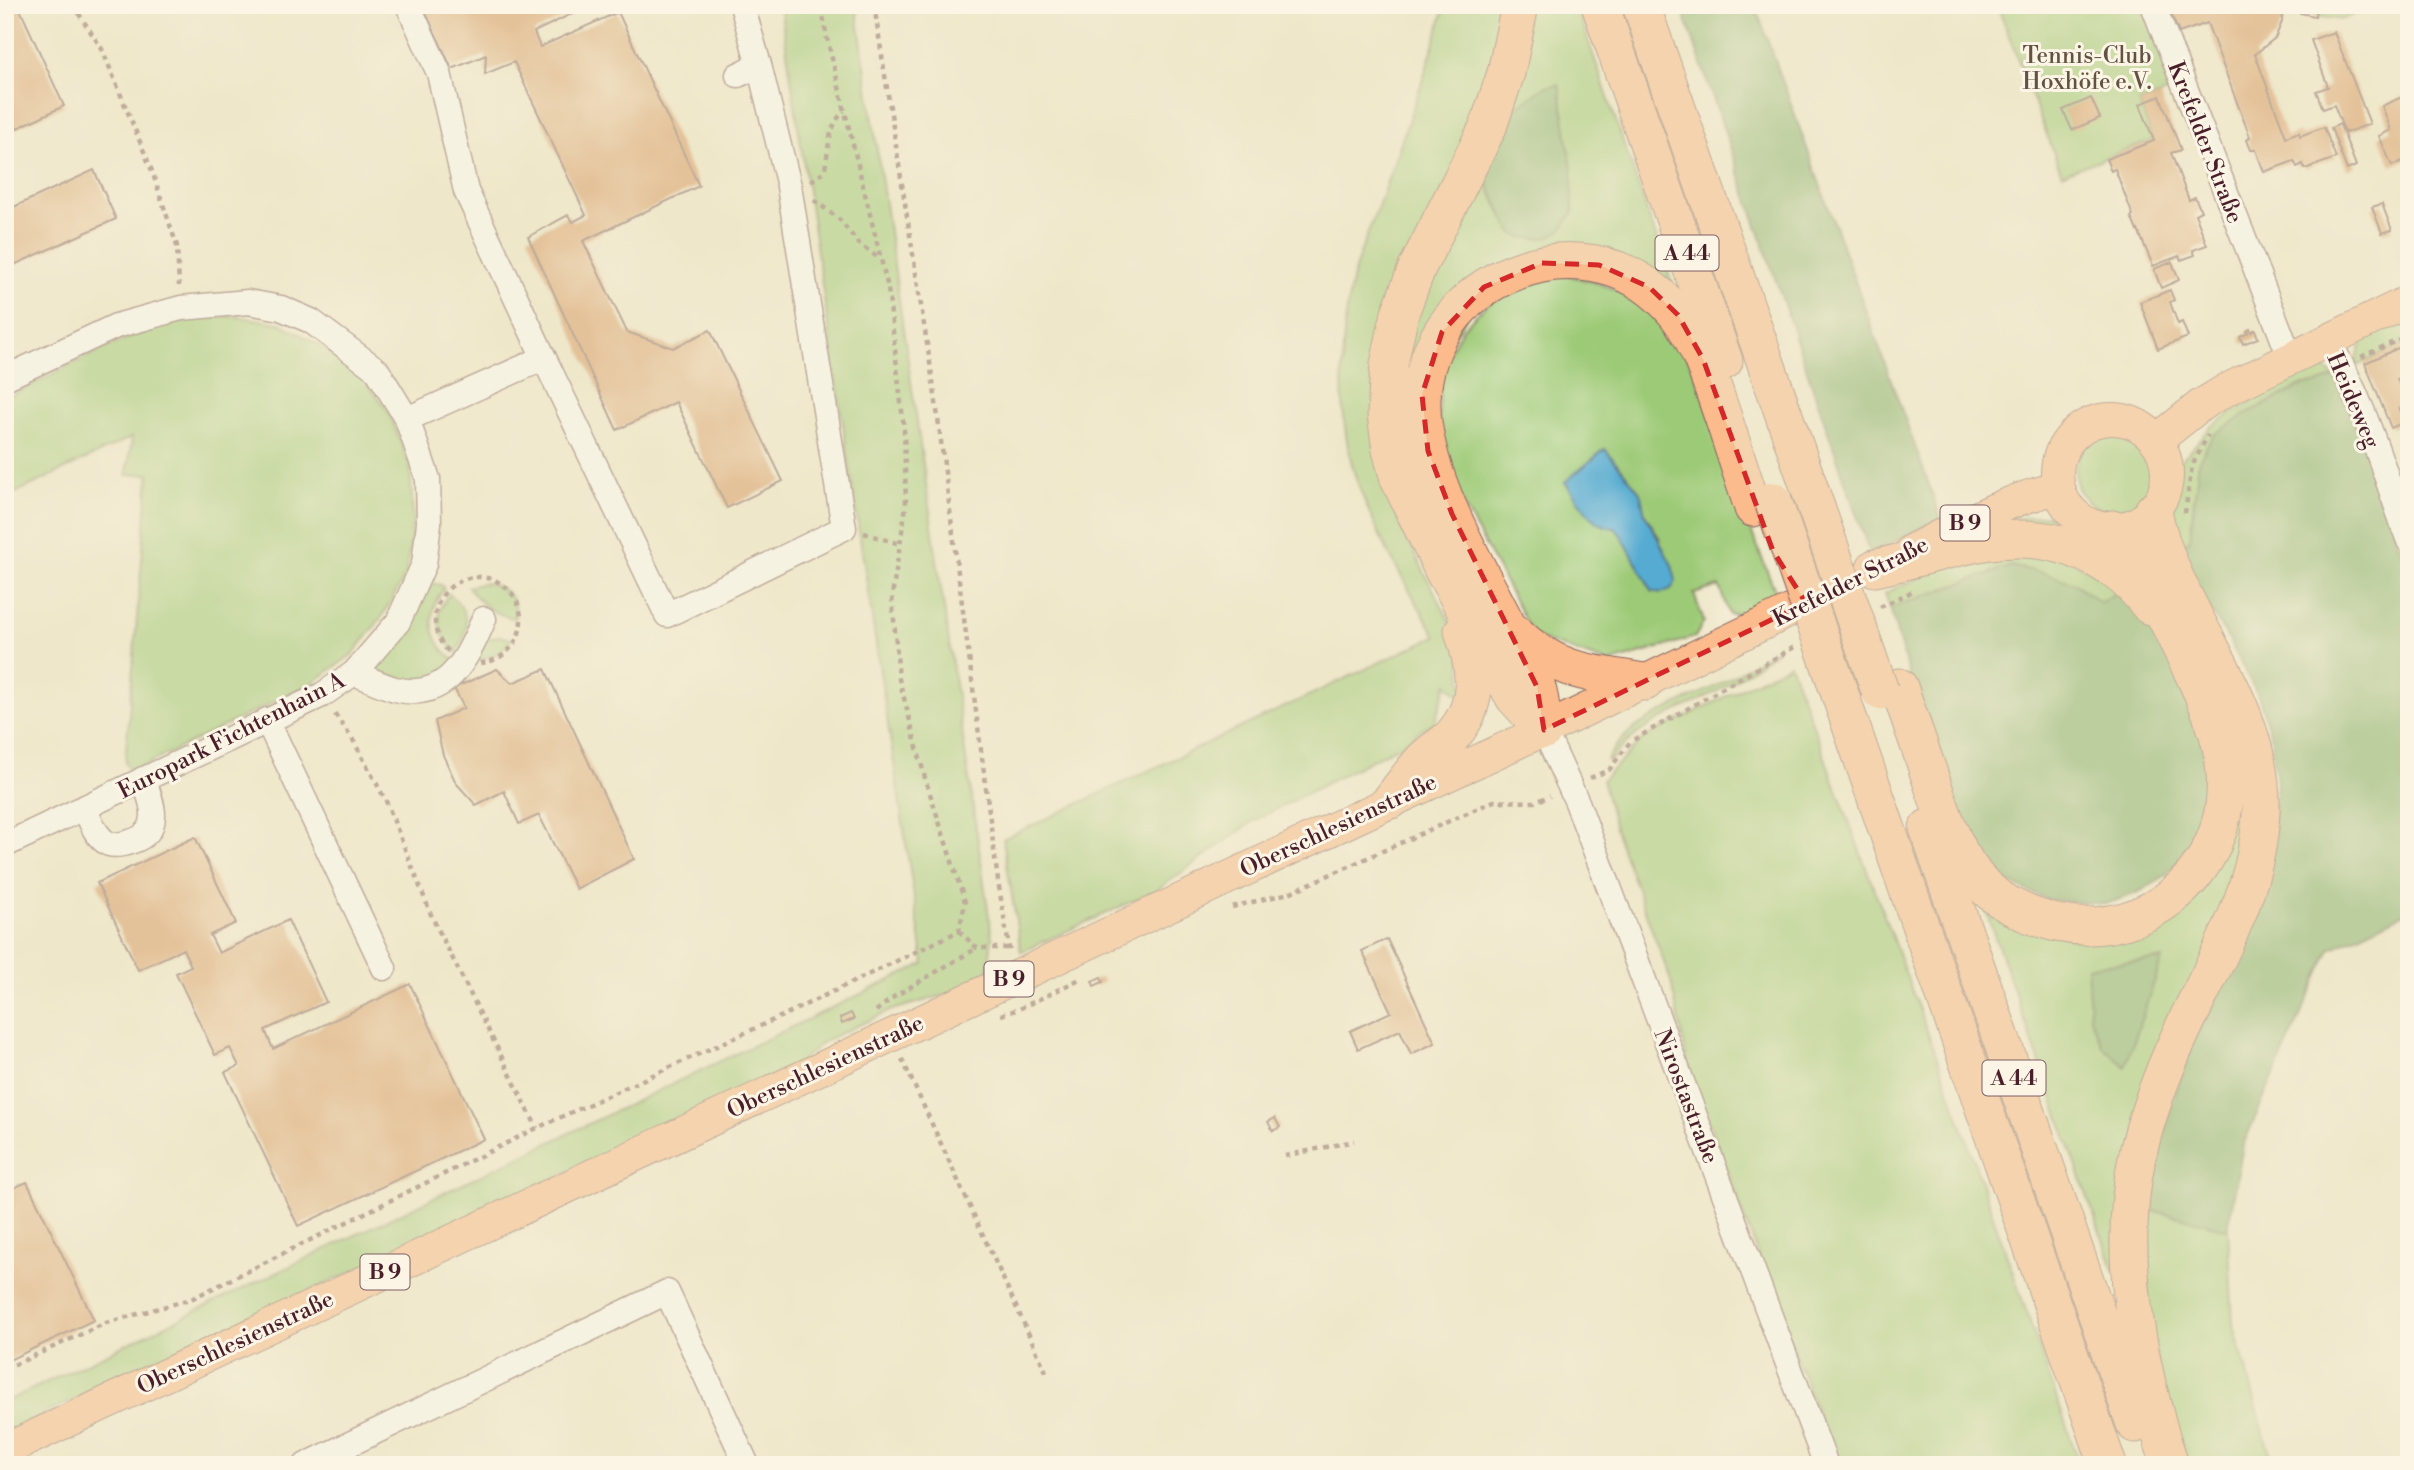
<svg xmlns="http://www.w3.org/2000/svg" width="2414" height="1470" font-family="'Libre Bodoni',serif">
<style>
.green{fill:#9dca77;stroke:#747451;stroke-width:2;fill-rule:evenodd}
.forest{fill:#7eae68;stroke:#64664a;stroke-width:2}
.water{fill:#54abd1;stroke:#4f657e;stroke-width:2}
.building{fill:#d7945d}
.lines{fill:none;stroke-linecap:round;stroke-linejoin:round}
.minor-casing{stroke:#846563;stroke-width:27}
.major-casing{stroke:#846563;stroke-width:34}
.highway-casing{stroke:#846563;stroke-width:39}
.path{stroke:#846563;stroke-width:4.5;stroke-dasharray:5 5;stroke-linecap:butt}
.minor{stroke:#fff;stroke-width:24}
.major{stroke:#fbbb8c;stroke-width:32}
.highway{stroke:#fbbb8c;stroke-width:37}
.highway-bridge-casing{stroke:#846563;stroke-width:39;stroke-linecap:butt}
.highway-bridge{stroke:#fbbb8c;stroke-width:37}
.marked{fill:none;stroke:#d62828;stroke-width:5;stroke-dasharray:14 9;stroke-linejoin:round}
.labels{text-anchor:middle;stroke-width:6;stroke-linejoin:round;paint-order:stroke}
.shield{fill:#fcf5e5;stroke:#7f5f63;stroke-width:2}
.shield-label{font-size:21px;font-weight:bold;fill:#4a1f2b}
.park-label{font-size:23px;fill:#635242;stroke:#fcf5e5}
.street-label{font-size:23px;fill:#4a1f2b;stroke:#fcf5e5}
</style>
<rect width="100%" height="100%" fill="#fcf5e5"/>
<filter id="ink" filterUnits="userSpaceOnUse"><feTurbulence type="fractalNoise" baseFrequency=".0143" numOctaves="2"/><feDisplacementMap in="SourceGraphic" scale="14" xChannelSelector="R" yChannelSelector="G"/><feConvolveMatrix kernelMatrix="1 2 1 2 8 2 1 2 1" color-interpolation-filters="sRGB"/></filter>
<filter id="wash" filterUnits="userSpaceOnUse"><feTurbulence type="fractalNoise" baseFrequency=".00686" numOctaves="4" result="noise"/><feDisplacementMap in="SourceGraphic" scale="28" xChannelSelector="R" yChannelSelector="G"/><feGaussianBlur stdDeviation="1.57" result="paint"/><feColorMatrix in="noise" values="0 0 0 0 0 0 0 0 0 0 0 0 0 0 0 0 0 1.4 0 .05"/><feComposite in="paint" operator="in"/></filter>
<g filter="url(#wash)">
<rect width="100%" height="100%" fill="#efe7ca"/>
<g class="green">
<path d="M780 5H856L992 937 988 971 955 992 892 1010 824 1041 793 1068 5 1432V1402L924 964Z"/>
<path d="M1445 5H1505L1491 77 1462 151 1378 458 1400 525 1460 641 1463 698 1447 684 1435 721 1399 746 1255 820 1157 890 1021 952 1003 839 1436 636C1407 586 1376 536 1357 481 1337 424 1339 339 1352 281 1358 253 1372 224 1382 196 1404 133 1428 70 1445 5Z"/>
<path d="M1526 5H1576L1679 304 1659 285 1493 273 1404 418 1402 379 1419 293 1478 164 1502 216 1545 87 1523 103 1507 112Z"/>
<path d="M1997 5H2144L2176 89 2139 103 2153 140 2062 174Z"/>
<path d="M2312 5H2377L2341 20 2315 16 2317 6Z"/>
<path d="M1564 275C1605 284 1634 292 1664 322 1694 353 1711 422 1726 463 1742 509 1760 554 1778 598L1745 613 1729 614 1719 586 1694 594 1704 622 1695 637 1609 663 1534 637 1462 502 1438 434 1441 367 1463 328 1486 305 1521 285ZM1645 514 1660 539 1652 591 1622 535 1615 528Z"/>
<path d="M234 316 280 323 321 346 361 375 388 411 410 466 413 518 406 575 381 618 353 654 312 683 131 772 125 763 149 474 127 475 132 437 5 498V398C63 370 122 334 185 320 200 317 218 317 234 316Z"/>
<path d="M2409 316V341L2354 367 2364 337Z"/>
<path d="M2316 361 2335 377 2317 384 2303 385 2248 413 2194 496 2190 540 2180 547 2167 506 2172 494 2177 465 2212 426Z"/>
<circle cx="2113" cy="473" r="38"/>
<path d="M2047 515 2112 545 1993 527 2012 519Z"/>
<path d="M2053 551 2122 588 2101 603 2074 583 2011 566 1890 608 1885 593 1958 561Z"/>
<path d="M430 583 441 585 444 589C424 613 431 645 456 661L445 672 413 683 373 671 390 654 410 625Z"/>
<path d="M483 583C503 584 518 598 515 619 491 612 484 608 468 587Z"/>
<path d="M449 594C472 612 470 632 456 653 438 635 432 615 449 594Z"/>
<path d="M499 636 512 639C502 652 492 660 475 659L482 641Z"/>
<path d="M1776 649 1777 651C1759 663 1742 677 1723 688 1683 711 1638 722 1610 761L1607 760C1628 718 1683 705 1721 683 1740 673 1758 661 1776 649Z"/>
<path d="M1790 664 1948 1087 2080 1465H1836L1688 1066 1671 981 1617 835 1602 780 1645 737Z"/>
<path d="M2242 798 2258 820 2114 1271 1974 878 1985 895 2140 919Z"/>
<path d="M2151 1210 2228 1229 2233 1323 2273 1465H2187L2161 1384 2147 1303Z"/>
</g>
<g class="forest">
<path d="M1681 5H1755L1941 518 1870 554Z"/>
<path d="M1559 84 1572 169 1573 213 1561 230 1547 238H1522L1511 232 1478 164 1507 112 1523 103 1545 87Z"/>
<path d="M2335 377 2352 416 2409 572V911L2330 949 2243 1145 2228 1229 2151 1210 2159 1151 2171 1107 2190 1049 2217 994 2248 936 2259 908 2277 785 2272 740 2259 698 2230 642 2199 592 2180 547 2190 540 2199 460 2213 435 2248 413 2304 385 2317 384Z"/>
<path d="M2011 566 2044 573 2074 583 2101 603 2122 588 2171 651 2211 741 2207 818 2185 857 2158 881 2137 893 2106 904 2049 900 2007 882 1988 865 1971 845 1922 722 1890 608Z"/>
<path d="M2162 959 2125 1067 2103 1047 2090 1018 2087 966Z"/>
</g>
<path class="water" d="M1605 449 1640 492 1645 514 1672 565 1676 581 1671 589 1661 593 1652 591 1621 535 1615 528C1592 528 1578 498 1565 482Z"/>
<g id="blocks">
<g class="building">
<path d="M5 5H18L64 106 5 134Z"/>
<path d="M426 5H590L534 32 540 47 618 12 699 186 583 241 627 332 673 348 710 330 783 481 727 508 676 402 617 430 528 237 568 215 573 222 586 215 514 62 485 74 486 55 452 69 423 7Z"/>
<path d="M2171 5 2283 6 2282 22 2275 38 2255 54 2286 137 2299 132 2300 136 2324 127 2336 158 2305 169 2303 164 2297 167 2294 161 2264 172 2256 150H2251L2247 140 2250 137 2207 23 2179 33 2170 12 2173 10Z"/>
<path d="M2302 5 2317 6 2315 16 2300 13Z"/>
<path d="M2334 32 2370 124 2345 133 2334 105 2323 109 2316 91 2328 87 2311 40Z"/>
<path d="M2160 96 2181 150 2171 153 2189 200 2195 197 2201 211 2195 214 2207 245 2193 250 2195 255 2181 260 2179 256 2153 266 2138 230 2137 231 2131 217 2133 216 2115 169 2111 171 2106 159 2154 141 2140 104Z"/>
<path d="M2404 96 2409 107V158L2392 166 2379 136 2391 130 2382 106Z"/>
<path d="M2091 98 2100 118 2072 130 2063 110Z"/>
<path d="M2340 124 2356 166 2347 170 2331 128Z"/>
<path d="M94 170 116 219 5 269V211Z"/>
<path d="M2382 204 2392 230 2382 233 2372 207Z"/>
<path d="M2172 262 2179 280 2161 288 2154 269Z"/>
<path d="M2170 290 2174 300 2170 302 2178 324 2182 322 2188 337 2158 349 2140 302Z"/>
<path d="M2250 329 2251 332 2255 330 2258 338 2243 344 2240 337 2248 333 2247 331Z"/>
<path d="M2409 343V391L2402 376 2397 379 2408 405 2399 409 2405 422 2391 428 2365 363Z"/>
<path d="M497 669 512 683 545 669 634 859 576 889 539 815 519 824 504 791 476 805 456 783 443 755 435 721 464 708 454 688Z"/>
<path d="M195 837 236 923 210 935 219 953 288 920 326 1002 265 1030 273 1049 410 984 484 1139 298 1226 225 1072 239 1066 230 1048 215 1055 176 973 191 966 183 949 138 970 97 883Z"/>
<path d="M1387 939 1435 1043 1411 1054 1400 1030 1358 1049 1350 1031 1391 1012 1362 951Z"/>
<path d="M1101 977 1103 982 1094 986 1092 981Z"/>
<path d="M851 1013 854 1019 842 1024 840 1018Z"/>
<path d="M1275 1118 1280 1127 1273 1131 1268 1122Z"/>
<path d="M27 1182 94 1320 5 1362V1192Z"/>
</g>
</g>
</g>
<g filter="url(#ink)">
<use href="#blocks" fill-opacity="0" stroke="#846563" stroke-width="2"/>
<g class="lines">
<defs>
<g id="minor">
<path d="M408 5 439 73 466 191 544 358"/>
<path d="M742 5 759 65"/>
<path d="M2153 5 2290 357"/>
<path d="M2327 339C2365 401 2384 474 2409 541"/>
<path d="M5 378 116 326 181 308 248 302 281 308 311 321 377 370 407 419 428 479 429 523 424 564 398 622 354 673 322 695 5 845"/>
<path d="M407 419 544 358 667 615 844 528 789 186 759 65 738 75"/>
<path d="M354 673C367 678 381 685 395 689 447 702 467 659 484 619"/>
<path d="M267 720 384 968"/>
<path d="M1544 730 1577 802 1826 1465"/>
<path d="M85 808C90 820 96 838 109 844 116 846 124 844 130 842 164 832 153 803 143 779"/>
<path d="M306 1465 667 1292 747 1465"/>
</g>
<g id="major">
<circle cx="2112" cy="474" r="55"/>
<path d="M2156 441 2201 405 2226 390 2409 301"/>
<path d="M1912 550C1960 526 2007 499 2059 488"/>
<path d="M5 1450 1544 730 1829 592"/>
</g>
<g id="highway">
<path d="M1520 5 1506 73 1488 127 1417 268 1400 313 1389 364 1386 414 1391 450 1399 479 1443 570 1514 697 1544 730"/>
<path d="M1600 5 1724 361"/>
<path d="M1641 5 1809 487"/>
<path d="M2153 511C2174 616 2265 700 2261 812 2258 893 2214 962 2181 1033 2162 1074 2146 1115 2137 1158 2116 1257 2139 1370 2170 1465"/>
<path d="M1875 568C1946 554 2014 520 2084 553 2111 565 2133 583 2150 606"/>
<path d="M1515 633C1556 673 1591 673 1645 682"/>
<path d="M1899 687C1909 717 1920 747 1930 777 1943 815 1956 858 1984 886 2000 902 2018 911 2039 918 2137 952 2233 875 2225 773 2222 728 2200 688 2181 648 2166 618 2152 588 2137 557L2126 542 2112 529"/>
<path d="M1843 703 2108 1465"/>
<path d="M1544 730C1542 716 1541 701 1537 688 1532 670 1520 652 1512 635 1479 568 1420 474 1422 400 1425 277 1583 214 1668 304 1698 335 1709 377 1723 417 1733 447 1743 477 1753 508"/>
<path d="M1391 800C1401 787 1411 773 1422 761 1430 752 1442 746 1451 737 1481 705 1476 669 1463 631"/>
<path d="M1928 828 2135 1424"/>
</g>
</defs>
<use href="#minor" class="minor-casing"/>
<use href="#major" class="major-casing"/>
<use href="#highway" class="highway-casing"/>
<g class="path">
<path d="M73 5 102 49 152 171 177 246 179 286"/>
<path d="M874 5 935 395 998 881 1010 953"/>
<path d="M811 181 824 172C830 150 826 129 844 111"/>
<path d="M814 200 840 220 858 243 880 259"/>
<path d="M2361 357 2409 335"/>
<path d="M2185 513 2192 466 2208 435"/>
<path d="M864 533 900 544"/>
<circle cx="478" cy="620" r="43"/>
<path d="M1880 607 1913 591"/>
<path d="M335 714 352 738 386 801 432 917 537 1128"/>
<path d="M1590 778 1609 770 1630 742 1796 646"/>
<path d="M1232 907 1289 893 1494 801 1535 802 1550 796"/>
<path d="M959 931 977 948H1008"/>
<path d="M876 1011 895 996 977 948"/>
<path d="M1001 1015 1019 1009 1082 978"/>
<path d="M902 1059 1048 1376"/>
<path d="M1285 1156 1354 1141"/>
<path d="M5 1369 106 1323 191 1299 537 1128 780 1017 959 931 965 902 925 778 899 679 892 596 906 506 904 429 888 288 827 38 821 5"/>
</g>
<use href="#minor" class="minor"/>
<use href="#major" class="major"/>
<use href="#highway" class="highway"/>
<defs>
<g id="highway-bridge">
<path d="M1809 487 1880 691"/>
<path d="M1773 501 1843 703"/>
</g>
</defs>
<use href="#highway-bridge" class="highway-bridge-casing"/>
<use href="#highway-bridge" class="highway-bridge"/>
</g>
</g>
<path d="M0 0H2414V1470H0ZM1542 263 1599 265 1649 287 1678 315 1703 359 1773 551 1806 603 1544 730 1537 687 1452 514 1428 451 1422 395 1442 332 1484 287Z" fill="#efe7ca" fill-opacity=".55" fill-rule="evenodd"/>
<path class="marked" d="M1542 263 1599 265 1649 287 1678 315 1703 359 1773 551 1806 603 1544 730 1537 687 1452 514 1428 451 1422 395 1442 332 1484 287Z"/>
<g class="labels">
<g class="shield">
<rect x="1655.5" y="235.5" width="63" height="35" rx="5"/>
<rect x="1940.5" y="505.5" width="49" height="35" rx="5"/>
<rect x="984.5" y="961.5" width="49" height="35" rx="5"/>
<rect x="1982.5" y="1060.5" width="63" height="35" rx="5"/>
<rect x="360.5" y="1254.5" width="49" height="35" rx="5"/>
</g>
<g class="shield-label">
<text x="1687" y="260">A 44</text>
<text x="1965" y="530">B 9</text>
<text x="1009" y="986">B 9</text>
<text x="2014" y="1085">A 44</text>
<text x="385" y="1279">B 9</text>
</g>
<g class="park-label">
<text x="2087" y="63">Tennis-Club<tspan x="2087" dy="26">Hoxhöfe e.V.</tspan></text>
</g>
<g class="street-label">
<text transform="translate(2206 142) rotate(69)" y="8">Krefelder Straße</text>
<text transform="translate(2354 400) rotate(67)" y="8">Heideweg</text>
<text transform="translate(1850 581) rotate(-27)" y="8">Krefelder Straße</text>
<text transform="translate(231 735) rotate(-27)" y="8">Europark Fichtenhain A</text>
<text transform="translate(1338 825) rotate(-25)" y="8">Oberschlesienstraße</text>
<text transform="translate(825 1066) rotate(-25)" y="8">Oberschlesienstraße</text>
<text transform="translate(1687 1096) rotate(69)" y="8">Nirostastraße</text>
<text transform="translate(235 1342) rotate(-25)" y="8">Oberschlesienstraße</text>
</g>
</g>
<rect width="2414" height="1470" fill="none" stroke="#fcf5e5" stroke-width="28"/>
</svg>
